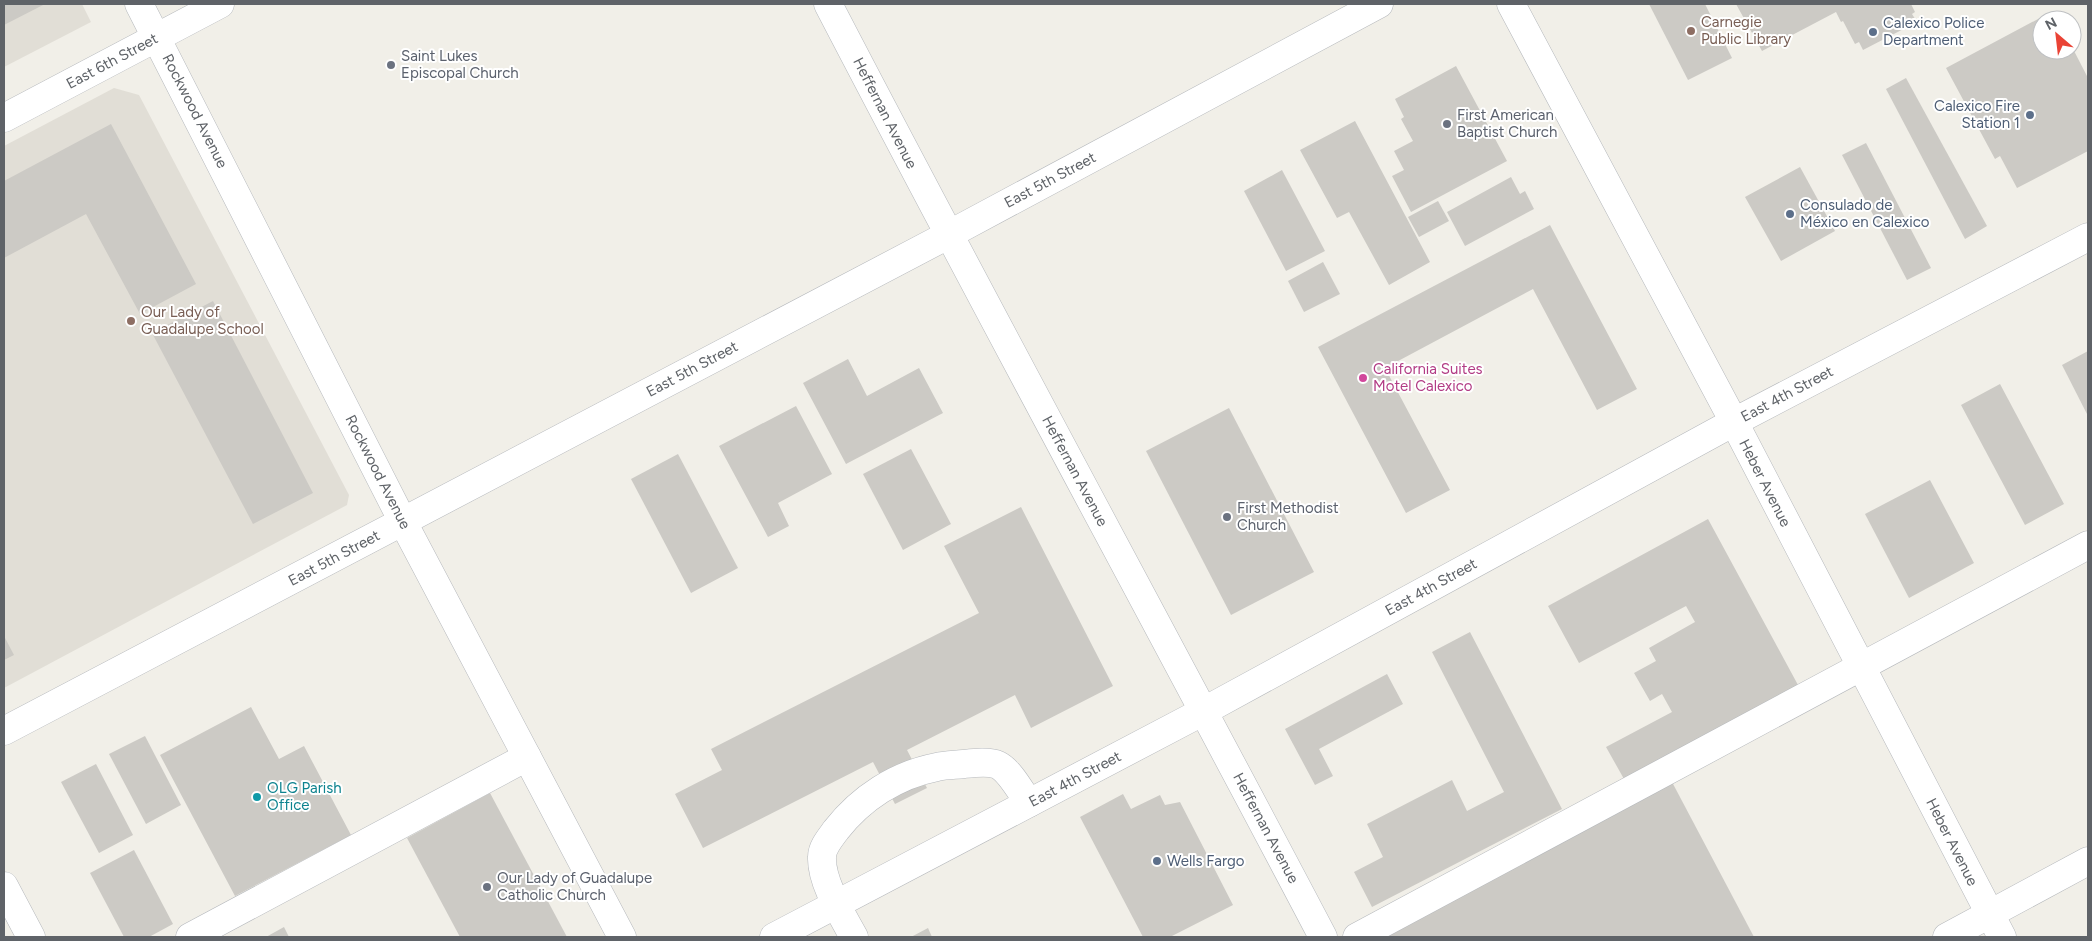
<svg xmlns="http://www.w3.org/2000/svg" width="2092" height="941" font-family="Figtree,sans-serif">
<style>
.education{fill:#e1ded6}
.building{fill:#cccac5}
.lines{fill:none;stroke-linecap:round;stroke-linejoin:round}
.minor-casing{stroke:#b5b8bc;stroke-width:29}
.minor{stroke:#fff;stroke-width:28}
.education-dot{fill:#8d6e63;stroke:#fff;stroke-width:2}
.service-dot{fill:#5c6f8a;stroke:#fff;stroke-width:2}
.worship-dot{fill:#6b7280;stroke:#fff;stroke-width:2}
.hotel-dot{fill:#d1479c;stroke:#fff;stroke-width:2}
.culture-dot{fill:#0f9aa8;stroke:#fff;stroke-width:2}
.labels{text-anchor:middle;stroke-width:4;stroke-linejoin:round;paint-order:stroke}
.education-label{font-size:15px;fill:#785e54;stroke:#fff;text-anchor:start}
.service-label{font-size:15px;fill:#4e5e75;stroke:#fff;text-anchor:start}
.worship-label{font-size:15px;fill:#5b616d;stroke:#fff;text-anchor:start}
.street-label{font-size:15px;fill:#5f6368;stroke:#fff}
.hotel-label{font-size:15px;fill:#b23c85;stroke:#fff;text-anchor:start}
.culture-label{font-size:15px;fill:#0d838f;stroke:#fff;text-anchor:start}
</style>
<rect width="100%" height="100%" fill="#f1efe8"/>
<g class="education">
<path d="M4 4H82L91 22 4 67Z"/>
<path d="M114 88 139 95 349 495 347 505 4 688V146Z"/>
</g>
<g class="building">
<path d="M4 4H45L4 25Z"/>
<path d="M1649 4H1705L1732 58 1688 80Z"/>
<path d="M1736 4H1911L1915 12 1912 14 1917 22 1863 50 1859 42 1855 44 1843 21 1841 22 1836 12 1762 51Z"/>
<path d="M2053 11 2058 20H2042V50H2072V47L2088 78V151L2017 188 2000 156 1995 159 1946 68Z"/>
<path d="M1456 66 1507 161 1411 212 1392 176 1404 170 1394 151 1413 141 1401 119 1404 117 1395 99Z"/>
<path d="M1906 78 1987 226 1965 239 1886 89Z"/>
<path d="M1355 121 1430 262 1389 285 1349 212 1337 218 1300 150Z"/>
<path d="M111 124 196 284 140 314 86 214 4 258V181Z"/>
<path d="M1866 143 1931 268 1907 280 1842 155Z"/>
<path d="M1800 167 1835 231 1781 261 1745 197Z"/>
<path d="M1282 170 1325 251 1286 271 1244 191Z"/>
<path d="M1511 177 1520 194 1525 191 1534 209 1465 246 1447 212Z"/>
<path d="M1438 201 1449 221 1419 237 1408 217Z"/>
<path d="M1550 225 1637 389 1597 410 1533 289 1385 368 1450 490 1406 513 1318 347Z"/>
<path d="M1323 262 1340 294 1304 312 1288 281Z"/>
<path d="M213 301 313 493 253 524 152 333Z"/>
<path d="M2088 351V416L2062 365Z"/>
<path d="M848 359 867 396 919 368 943 413 846 464 803 383Z"/>
<path d="M2000 384 2064 504 2025 525 1961 405Z"/>
<path d="M796 406 832 474 778 503 789 526 768 537 719 446Z"/>
<path d="M1229 408 1314 572 1231 615 1146 451Z"/>
<path d="M911 449 951 524 903 550 863 474Z"/>
<path d="M678 454 738 568 691 593 631 479Z"/>
<path d="M1930 480 1974 563 1909 598 1865 514Z"/>
<path d="M1021 507 1113 686 1031 728 1015 695 907 750 927 788 895 804 873 762 703 848 675 794 722 770 711 749 979 613 944 546Z"/>
<path d="M1708 519 1798 685 1624 779 1606 747 1672 712 1662 694 1650 701 1634 673 1656 661 1649 648 1695 622 1686 606 1579 663 1548 606Z"/>
<path d="M1470 632 1562 809 1372 907 1354 872 1383 857 1367 824 1452 780 1467 811 1504 792 1432 652Z"/>
<path d="M4 636 14 655 4 660Z"/>
<path d="M1387 674 1403 704 1319 749 1333 776 1315 785 1285 729Z"/>
<path d="M251 707 279 759 304 746 351 835 235 896 160 755Z"/>
<path d="M145 736 181 805 146 824 109 754Z"/>
<path d="M96 764 133 835 99 853 61 782Z"/>
<path d="M1672 782 1754 937H1381Z"/>
<path d="M490 793 567 937H460L407 838Z"/>
<path d="M1123 794 1131 809 1160 795 1165 805 1180 802 1233 905 1170 937H1143L1080 817Z"/>
<path d="M134 850 173 924 149 937H124L90 873Z"/>
<path d="M284 927 289 937H266Z"/>
<path d="M928 928 932 937H911Z"/>
</g>
<g class="lines">
<defs>
<g id="minor">
<path d="M139 4 403 522 622 937"/>
<path d="M828 4C990 316 1159 625 1323 937"/>
<path d="M1511 4 1734 422 2002 937"/>
<path d="M4 118 220 4"/>
<path d="M4 731 948 235 1379 4"/>
<path d="M4 886 31 937"/>
<path d="M190 937 527 757"/>
<path d="M774 937 1204 711 1734 422 2088 237"/>
<path d="M854 937C842 915 821 882 822 857 822 847 831 837 836 830 861 798 896 775 937 767 945 765 955 765 964 764 973 763 989 761 998 765 1010 771 1021 792 1029 803"/>
<path d="M1357 937 2088 545"/>
<path d="M1947 937 2088 861"/>
</g>
</defs>
<use href="#minor" class="minor-casing"/>
<use href="#minor" class="minor"/>
</g>
<g class="education-dot">
<circle cx="1691" cy="31" r="5"/>
<circle cx="131" cy="321" r="5"/>
</g>
<g class="service-dot">
<circle cx="1873" cy="32" r="5"/>
<circle cx="2030" cy="115" r="5"/>
<circle cx="1790" cy="214" r="5"/>
<circle cx="1157" cy="861" r="5"/>
</g>
<g class="worship-dot">
<circle cx="391" cy="65" r="5"/>
<circle cx="1447" cy="124" r="5"/>
<circle cx="1227" cy="517" r="5"/>
<circle cx="487" cy="887" r="5"/>
</g>
<circle class="hotel-dot" cx="1363" cy="378" r="5"/>
<circle class="culture-dot" cx="257" cy="797" r="5"/>
<g class="labels">
<g class="education-label">
<text x="1701" y="27">Carnegie<tspan x="1701" dy="17">Public Library</tspan></text>
<text x="141" y="317">Our Lady of<tspan x="141" dy="17">Guadalupe School</tspan></text>
</g>
<g class="service-label">
<text x="1883" y="28">Calexico Police<tspan x="1883" dy="17">Department</tspan></text>
<text x="2020" y="111" text-anchor="end">Calexico Fire<tspan x="2020" dy="17">Station 1</tspan></text>
<text x="1800" y="210">Consulado de<tspan x="1800" dy="17">México en Calexico</tspan></text>
<text x="1167" y="866">Wells Fargo</text>
</g>
<g class="worship-label">
<text x="401" y="61">Saint Lukes<tspan x="401" dy="17">Episcopal Church</tspan></text>
<text x="1457" y="120">First American<tspan x="1457" dy="17">Baptist Church</tspan></text>
<text x="1237" y="513">First Methodist<tspan x="1237" dy="17">Church</tspan></text>
<text x="497" y="883">Our Lady of Guadalupe<tspan x="497" dy="17">Catholic Church</tspan></text>
</g>
<g class="street-label">
<text transform="translate(112 61) rotate(-28)" y="5">East 6th Street</text>
<text transform="translate(195 111) rotate(63)" y="5">Rockwood Avenue</text>
<text transform="translate(885 113) rotate(63)" y="5">Heffernan Avenue</text>
<text transform="translate(1050 180) rotate(-28)" y="5">East 5th Street</text>
<text transform="translate(692 369) rotate(-28)" y="5">East 5th Street</text>
<text transform="translate(1787 394) rotate(-28)" y="5">East 4th Street</text>
<text transform="translate(1075 471) rotate(62)" y="5">Heffernan Avenue</text>
<text transform="translate(378 472) rotate(63)" y="5">Rockwood Avenue</text>
<text transform="translate(1765 483) rotate(63)" y="5">Heber Avenue</text>
<text transform="translate(334 558) rotate(-28)" y="5">East 5th Street</text>
<text transform="translate(1431 587) rotate(-29)" y="5">East 4th Street</text>
<text transform="translate(1075 779) rotate(-28)" y="5">East 4th Street</text>
<text transform="translate(1266 828) rotate(62)" y="5">Heffernan Avenue</text>
<text transform="translate(1952 842) rotate(63)" y="5">Heber Avenue</text>
</g>
<g class="hotel-label">
<text x="1373" y="374">California Suites<tspan x="1373" dy="17">Motel Calexico</tspan></text>
</g>
<g class="culture-label">
<text x="267" y="793">OLG Parish<tspan x="267" dy="17">Office</tspan></text>
</g>
</g>
<rect width="2092" height="941" fill="none" stroke="#5f6368" stroke-width="10"/>
<g transform="translate(2057 35) rotate(332)"><circle r="24" fill="#ffffff" stroke="#bfc1c3"/>
<path d="M0-4L9 19L0 12L-9 19Z" fill="#ea4335"/>
<text y="-8" font-size="14" font-weight="bold" text-anchor="middle" fill="#5f6368">N</text>
</g>
</svg>
